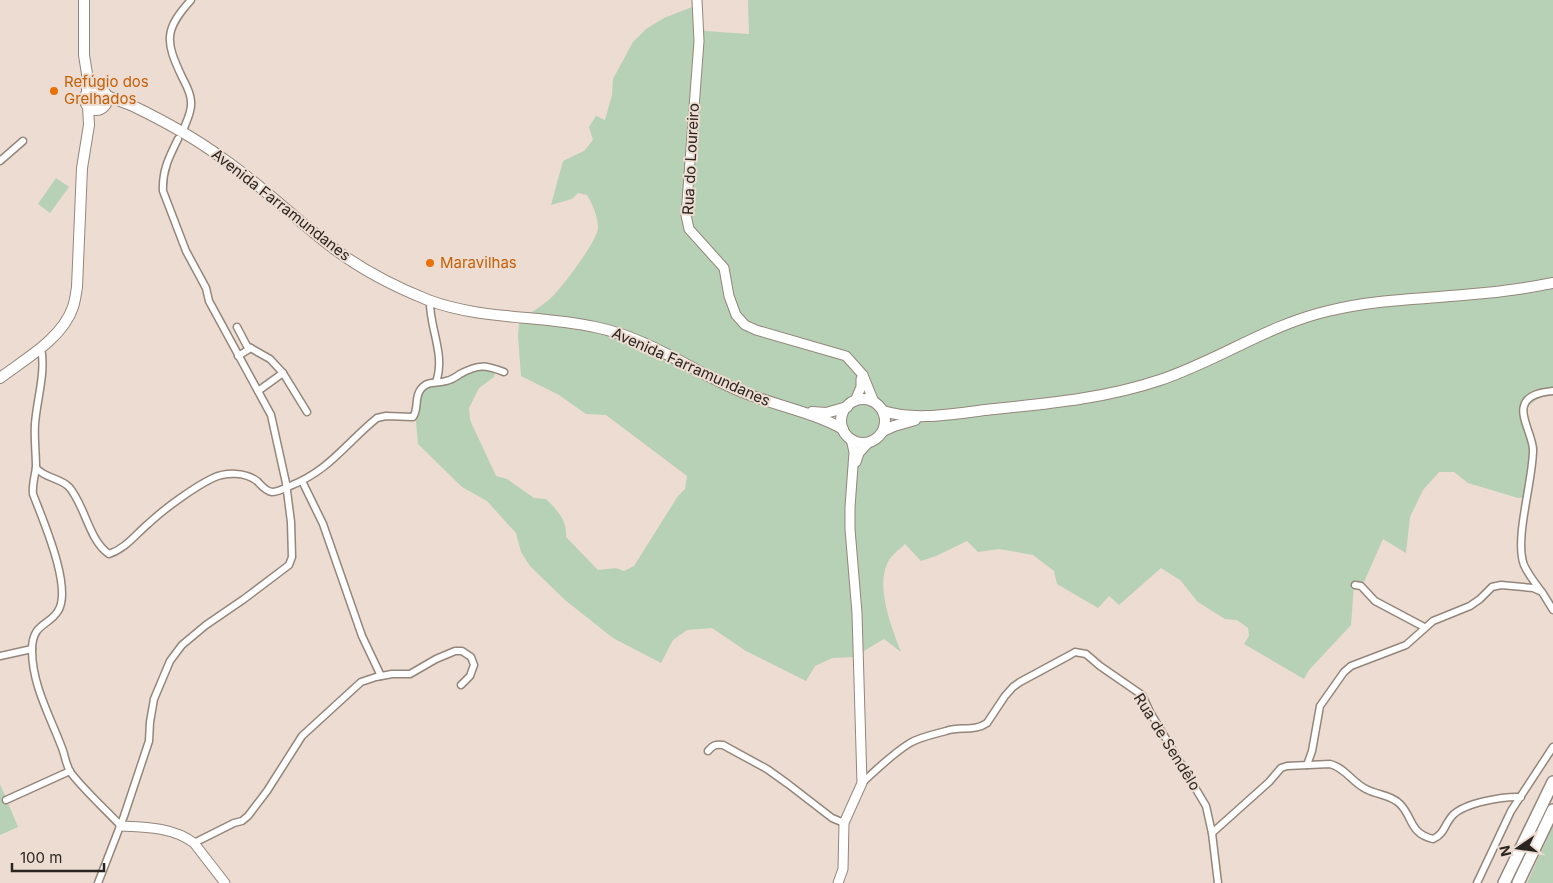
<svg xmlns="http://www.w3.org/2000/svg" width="1553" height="883" font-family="Inter,sans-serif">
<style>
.green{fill:#b6d1b5}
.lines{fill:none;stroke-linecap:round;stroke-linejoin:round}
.street-casing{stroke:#94867b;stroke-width:9}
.secondary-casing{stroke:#94867b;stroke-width:11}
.primary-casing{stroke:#94867b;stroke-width:12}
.highway-casing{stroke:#94867b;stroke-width:14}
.street{stroke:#fff;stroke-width:6}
.secondary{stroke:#fff;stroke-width:9}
.primary{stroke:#fff;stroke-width:10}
.highway{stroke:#fff;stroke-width:11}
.food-dot{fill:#e8710a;stroke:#eddcd1;stroke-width:2}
.labels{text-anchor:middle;stroke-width:4;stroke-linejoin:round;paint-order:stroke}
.food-label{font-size:15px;fill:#c56008;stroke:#eddcd1;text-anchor:start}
.street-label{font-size:15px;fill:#2b2521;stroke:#eddcd1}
</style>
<rect width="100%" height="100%" fill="#eddcd1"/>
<g class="green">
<path d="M748 0H1553V396L1548 394 1536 400 1528 406V421L1538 448 1530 469 1529 497 1518 498 1468 483 1454 472H1439L1423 490 1410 517 1406 553 1383 539 1364 582 1354 585 1351 625 1309 670 1304 679 1244 644 1249 636 1248 628 1237 620 1225 619 1198 602 1180 580 1161 568 1119 605 1109 596 1098 608 1057 584 1054 571 1033 555 999 549 978 552 967 541 936 556 921 561 905 544C899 550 890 556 887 564 876 589 892 628 901 652L884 639 854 657 832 658 815 666 806 681 746 651 712 628 687 630 673 640 661 663 613 638 565 600 530 566 521 552 516 533 487 501 462 487 418 444 416 421 420 412 419 401 421 393 426 387 480 367 492 369 495 372 494 377 479 388 469 408 470 420 496 476 507 479 534 498 546 499C558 511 567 520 566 537L598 570 616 568 624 571 634 566 678 496 685 489 687 476 606 415 586 414 559 395 521 376 518 336 519 322C529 313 541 307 551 298 561 289 598 240 598 228 598 217 593 205 587 195L578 193 572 199 551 205 563 161 584 151 593 140 589 127 596 116 605 120 612 95 613 79 633 42 646 29 664 18 692 7H695L705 31 749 34Z"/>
<path d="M56 178 69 187 50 213 38 204Z"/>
<path d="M0 784 18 827 0 835Z"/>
<path d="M1553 826V883H1527Z"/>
</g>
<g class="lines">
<defs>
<g id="street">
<path d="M184 128C187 120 192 111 191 102 191 93 186 85 182 77 165 41 164 30 191 0"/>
<path d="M0 161 23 141"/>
<path d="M430 301C429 327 446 355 436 382"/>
<path d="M237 327 247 346 270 359 283 373 307 412"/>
<path d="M41 347C46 373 37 398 35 424 34 438 36 453 36 467 35 476 32 485 33 494 42 518 73 588 58 611 49 626 32 623 32 650 32 685 50 716 62 748 65 755 66 766 71 773 85 791 105 809 121 826"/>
<path d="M238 356 251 348"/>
<path d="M258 391 283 373"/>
<path d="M36 468C46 479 59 477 69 487 85 505 89 541 109 554 125 549 135 535 148 524 164 509 194 487 213 478 226 472 245 472 257 481 261 485 265 491 272 492 278 492 285 488 290 486 330 470 345 444 377 418L386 416 413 417C419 409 414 397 421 389 428 380 437 384 446 381 451 380 456 377 460 374 479 364 485 365 504 372"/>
<path d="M302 481 323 524 362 636 381 676"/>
<path d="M1355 585 1361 586 1375 601 1424 627"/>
<path d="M1541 591C1535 583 1528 574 1524 565 1514 539 1533 481 1533 450 1533 437 1520 417 1524 406 1527 394 1543 392 1553 391"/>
<path d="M0 656 32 649"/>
<path d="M708 751C713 745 716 744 723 745L767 769 788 784 832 818 844 823"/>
<path d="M1307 765 1312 751 1320 706 1344 672 1351 666 1406 645 1433 621 1470 606 1480 599 1492 587 1501 585 1533 588 1542 592 1553 610"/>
<path d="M862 783C877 769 892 754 910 743 920 737 935 734 946 731 961 726 974 732 987 723L1005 696 1013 687 1020 682 1070 655 1075 652 1086 654 1100 666 1142 695 1150 712 1206 806 1212 833 1218 883"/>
<path d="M6 800 70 771"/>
<path d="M1212 833 1269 782 1281 768 1287 766 1330 764C1346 768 1353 784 1368 790 1378 795 1391 795 1400 804 1413 817 1409 833 1433 839 1444 835 1445 823 1453 815 1465 803 1503 796 1521 797"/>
<path d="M194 843 234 823 242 821 248 816 267 791 302 736 361 682 376 677 392 674H410L436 659 455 651H462L471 657 474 665 470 676 461 685"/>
<path d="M98 883 124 816 149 741 150 722 154 699 170 661 182 645 206 625 244 599 289 565 292 557 291 522 286 483 271 415 209 301 206 288 186 251 163 191C162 171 169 157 178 139"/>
<path d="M1477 883 1511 811 1553 747"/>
</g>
<g id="secondary">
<path d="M697 0 699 41 686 215 689 229 724 268 729 296 736 315 745 325 756 330 846 356 863 375 874 402"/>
<path d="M855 401 861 387V379"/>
<path d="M856 462 859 453 868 443"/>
<path d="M121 826C145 827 173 827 194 843L225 883"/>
<path d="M838 883 843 869 844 823 862 783 857 613 850 529V507L854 452 851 439"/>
</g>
<g id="primary">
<path d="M84 0V55L87 74V92"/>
<circle cx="96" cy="99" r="11"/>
<path d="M106 95C115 100 124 102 133 106 164 121 195 138 222 158 260 184 292 216 328 244 358 268 393 286 428 300 481 320 540 315 595 327 649 338 692 371 742 392 774 405 813 412 843 429"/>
<path d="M0 378C25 359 62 339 73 307 75 301 76 294 77 287L82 168 89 125 88 106"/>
<circle cx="863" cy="421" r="22"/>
<path d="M883 411C915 421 952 414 985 410 1043 404 1104 399 1160 380 1217 361 1268 325 1328 311 1372 300 1417 299 1463 295 1493 293 1523 289 1553 283"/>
<path d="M812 412 826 413 847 407"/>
<path d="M883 431 894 426 915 420"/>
</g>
<g id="highway">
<path d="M1504 883 1553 782"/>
<path d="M1518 883 1553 810"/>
</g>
</defs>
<use href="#street" class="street-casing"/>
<use href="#secondary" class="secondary-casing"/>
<use href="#primary" class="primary-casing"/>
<use href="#highway" class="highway-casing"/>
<use href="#street" class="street"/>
<use href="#secondary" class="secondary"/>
<use href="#primary" class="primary"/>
<use href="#highway" class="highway"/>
</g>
<g class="food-dot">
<circle cx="54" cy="91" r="5"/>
<circle cx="430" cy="263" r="5"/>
</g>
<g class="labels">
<g class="food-label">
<text x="64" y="87">Refúgio dos<tspan x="64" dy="17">Grelhados</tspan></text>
<text x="440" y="268">Maravilhas</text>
</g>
<g class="street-label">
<text transform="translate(691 159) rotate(-87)" y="5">Rua do Loureiro</text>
<text transform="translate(281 205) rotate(38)" y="5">Avenida Farramundanes</text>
<text transform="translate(691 367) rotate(24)" y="5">Avenida Farramundanes</text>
<text transform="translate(1167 742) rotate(58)" y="5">Rua de Sendêlo</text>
</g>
</g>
<g transform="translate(1518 848) rotate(257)" stroke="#eddcd1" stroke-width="4" paint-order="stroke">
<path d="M0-4L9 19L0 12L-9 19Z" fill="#2b2521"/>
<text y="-8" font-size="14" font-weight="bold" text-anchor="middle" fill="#2b2521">N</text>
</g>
<path d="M12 863v8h92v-8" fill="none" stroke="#2b2521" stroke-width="2.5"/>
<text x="20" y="863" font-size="15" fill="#2b2521" stroke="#eddcd1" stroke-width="4" paint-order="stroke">100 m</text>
</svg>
